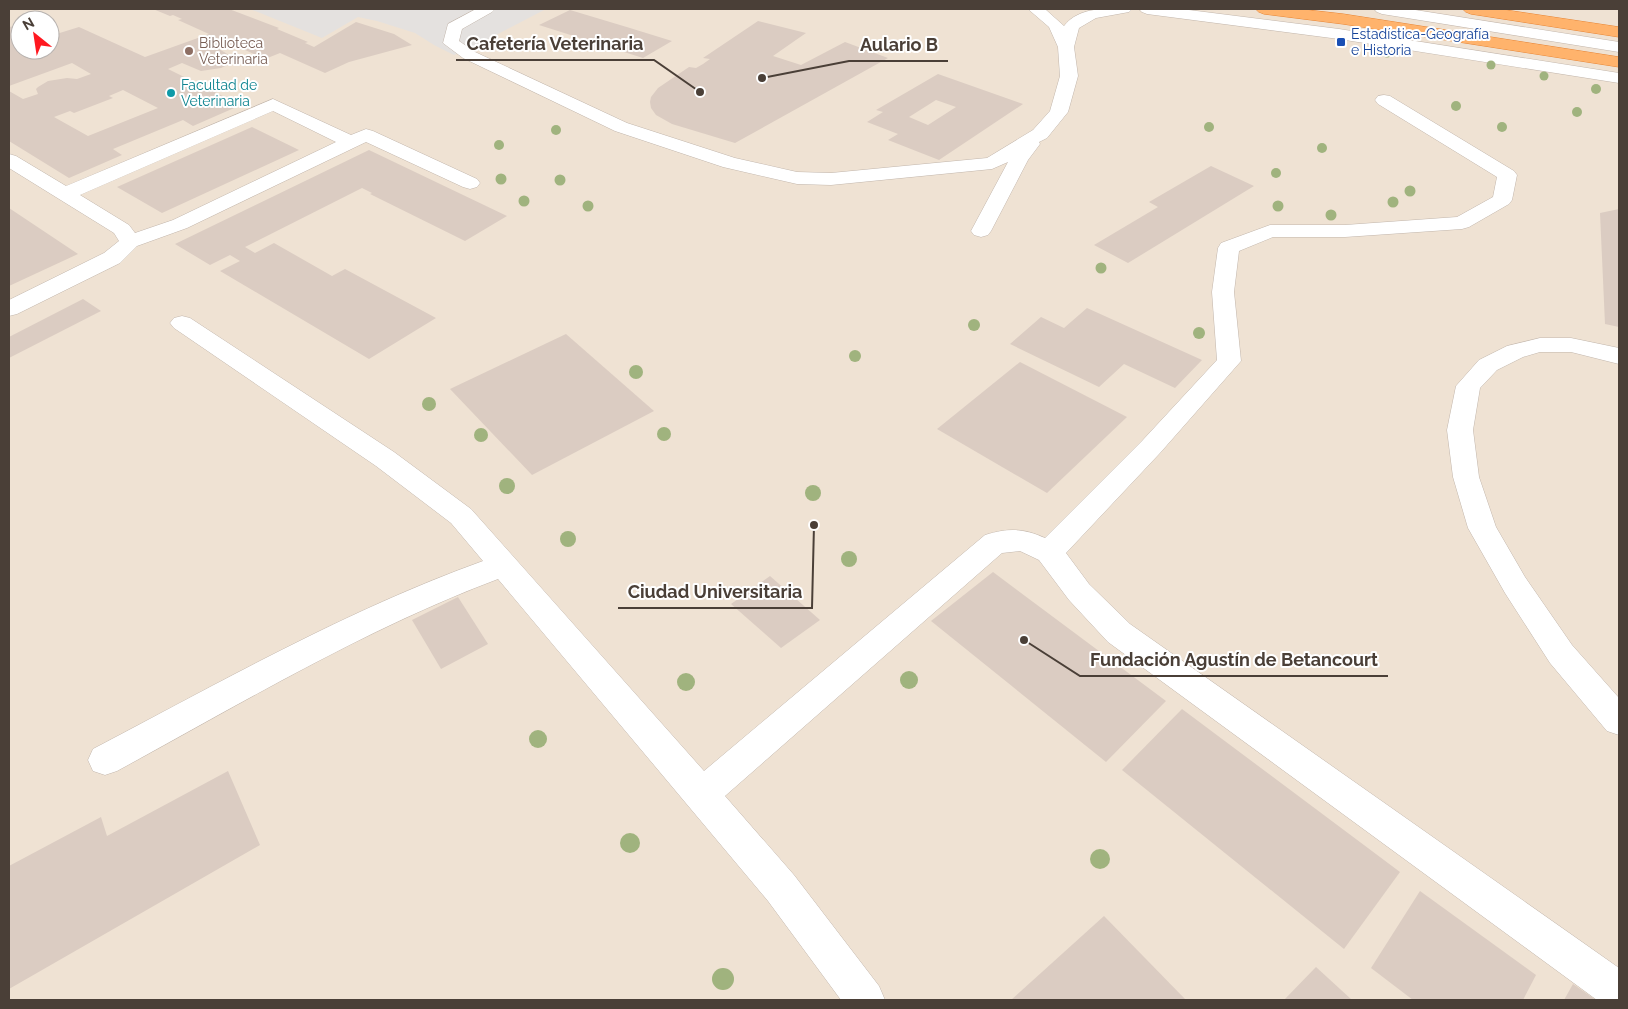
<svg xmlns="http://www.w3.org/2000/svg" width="1628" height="1009" font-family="Raleway,sans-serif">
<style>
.education{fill:#efe2d3;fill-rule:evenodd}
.parking{fill:#e4e1df}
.building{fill:#dbccc2;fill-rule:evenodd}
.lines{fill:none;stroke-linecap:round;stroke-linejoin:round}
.minor-casing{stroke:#c2b6ac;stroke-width:1}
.highway-casing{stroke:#e78433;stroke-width:1}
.minor{fill:#fff;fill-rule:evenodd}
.highway{fill:#ffb36c;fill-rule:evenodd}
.tree{fill:#a0b37e}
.transit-dot{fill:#1a4fb4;stroke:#fff;stroke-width:2}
.education-dot{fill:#8d6e63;stroke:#fff;stroke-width:2}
.culture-dot{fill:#0f9aa8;stroke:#fff;stroke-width:2}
.labels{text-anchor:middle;stroke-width:4;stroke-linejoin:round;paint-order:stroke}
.far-transit-label{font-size:14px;fill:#164399;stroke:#fff;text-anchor:start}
.far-education-label{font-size:14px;fill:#785e54;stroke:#fff;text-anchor:start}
.far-culture-label{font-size:14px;fill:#0d838f;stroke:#fff;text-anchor:start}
.leader{fill:none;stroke:#4a3f37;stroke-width:2}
.callout-dot{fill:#4a3f37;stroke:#fff;stroke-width:2}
.callout-label{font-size:18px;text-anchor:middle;font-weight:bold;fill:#4a3f37;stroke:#fff;stroke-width:4;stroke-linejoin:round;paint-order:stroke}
</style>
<rect width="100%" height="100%" fill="#f6f0ea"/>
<path class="education" d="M9 9H1619V1000H9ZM20 20H50V50H20Z"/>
<path class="parking" d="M250 9H546L475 46 454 55 434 45 415 33 377 21 358 17 322 38Z"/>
<g class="building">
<path d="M153 9H229L279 28 277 29 308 42 305 43 314 47 356 22 394 34 412 45 349 62 325 73 280 53 265 59 232 44 219 49 234 58 232 63 221 68 201 71 182 63 168 69 241 105 193 126 183 120 113 149 122 155 69 178 9 141V91L23 99 38 94 36 89 38 87 48 81 67 78 77 79 91 74 72 63 9 86V27L20 25V50H50V36L79 27 145 57 209 34 178 20 182 19 173 15 170 16ZM123 90 158 108 88 136 54 117 70 111 74 113 113 98 109 96Z"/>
<path d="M570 10 630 28 672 41 643 58 539 25Z"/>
<path d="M758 21 806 33 773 56 801 65 845 42 888 58 735 143 672 124 656 115 651 108 650 102 651 97 658 88 689 67 696 68 703 64 710 59 703 58Z"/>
<path d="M938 74 1023 104 939 160 888 140 898 134 867 122 883 112 876 110ZM936 100 956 107 928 125 909 117Z"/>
<path d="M252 127 299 150 162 213 117 187Z"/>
<path d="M369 150 507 216 465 241 370 194 372 193 362 188 245 247 255 253 274 243 332 276 345 269 436 318 369 359 220 271 240 261 230 255 210 265 175 244Z"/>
<path d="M1211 166 1254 186 1128 263 1094 245 1158 207 1149 202Z"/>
<path d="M9 208 78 254 9 286Z"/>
<path d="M1619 209V327L1605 324 1600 213Z"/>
<path d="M83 299 101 311 9 358V337Z"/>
<path d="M1087 308 1202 360 1175 388 1124 364 1099 387 1010 344 1041 317 1064 328Z"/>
<path d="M566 334 654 411 532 475 450 389Z"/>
<path d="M1020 362 1127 417 1047 493 937 429Z"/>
<path d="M993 572 1166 701 1106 762 931 621Z"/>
<path d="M770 576 820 620 781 648 731 604Z"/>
<path d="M458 597 488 644 441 669 412 620Z"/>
<path d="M1182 709 1400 872 1344 949 1122 770Z"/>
<path d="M228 771 260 845 9 989V866L101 817 107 836Z"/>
<path d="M1420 891 1536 975 1523 1000H1413L1371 968Z"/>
<path d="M1104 916 1186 1000H1011Z"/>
<path d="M1316 967 1352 1000H1284Z"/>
<path d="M1573 984 1596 1000H1564Z"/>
</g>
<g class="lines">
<defs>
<g id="minor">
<path d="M476 9H495L492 12 462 29 459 41 475 52 627 123 735 158 797 172 831 173 987 158 1033 130 1050 111 1060 76 1058 47 1049 27 1028 9H1045L1064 26C1079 6 1110 8 1132 9L1129 12 1096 18 1079 28 1074 47 1078 76 1068 112 1047 138 1039 142 1040 144 1028 160 991 231 988 235 981 237 974 235 971 231 1008 162 992 169 831 185 797 184 723 167 615 131 463 58 443 43 448 24Z"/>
<path d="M1139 9H1181L1339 29 1619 73V83L1339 39 1147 14 1142 12Z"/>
<path d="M1374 9H1409L1619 42V52L1382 14 1377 12Z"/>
<path d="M1384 95 1390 96 1514 171 1517 175 1512 200 1509 204 1469 227 1462 229 1345 237H1273L1239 251 1234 292 1241 361 1160 453 1066 553 1089 584 1130 624 1619 968V1000H1597L1108 642 1069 600 1039 560 1020 551 1002 553 725 796 794 875 879 986 885 1000H841L768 901 498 579C365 629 242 703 117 771L105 775 93 771 88 760 93 749C221 682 347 610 483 561L451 523 376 466 174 328 170 323 174 318 182 316 190 318 394 452 471 509 704 771 985 535C1008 528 1023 528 1045 538L1142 441 1217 360 1212 292 1218 248 1221 243 1270 225H1345L1457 217 1493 197 1497 177 1378 104 1375 100 1378 96Z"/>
<path d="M273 99 351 135 366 129 373 131 477 179 480 183 477 187 470 189 463 187 366 142 187 228 137 246 120 263 17 314 9 316V300L104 253 119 241 114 233 9 168V154L16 156 66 186ZM273 111 336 142 173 220 135 233 129 225 80 195Z"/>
<path d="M1540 338H1571L1619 348V364L1571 352H1540L1523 357 1497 370 1480 388 1473 430 1479 477 1496 527 1525 577 1572 645 1619 698V735L1607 731 1550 663 1505 593 1468 528 1453 477 1447 430 1456 386 1479 360 1507 346Z"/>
</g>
<g id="highway">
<path d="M1256 9H1299L1343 14 1619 57V67L1343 24 1264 14 1259 12Z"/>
<path d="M1463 9H1499L1619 27V37L1471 14 1466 12Z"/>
</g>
</defs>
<use href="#minor" class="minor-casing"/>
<use href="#highway" class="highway-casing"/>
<use href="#minor" class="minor"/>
<use href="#highway" class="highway"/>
</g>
<g class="tree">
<circle cx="1387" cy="53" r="4.5"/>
<circle cx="1491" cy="65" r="4.5"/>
<circle cx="1544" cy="76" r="4.5"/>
<circle cx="1596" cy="89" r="5"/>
<circle cx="1456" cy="106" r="5"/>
<circle cx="1577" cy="112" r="5"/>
<circle cx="1209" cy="127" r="5"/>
<circle cx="1502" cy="127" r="5"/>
<circle cx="556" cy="130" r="5"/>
<circle cx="499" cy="145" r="5"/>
<circle cx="1322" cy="148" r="5"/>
<circle cx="1276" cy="173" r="5"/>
<circle cx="501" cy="179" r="5.5"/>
<circle cx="560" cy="180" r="5.5"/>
<circle cx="1410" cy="191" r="5.5"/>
<circle cx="524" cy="201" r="5.5"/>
<circle cx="1393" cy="202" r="5.5"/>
<circle cx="588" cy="206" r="5.5"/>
<circle cx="1278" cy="206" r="5.5"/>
<circle cx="1331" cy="215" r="5.5"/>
<circle cx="1101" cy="268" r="5.5"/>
<circle cx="974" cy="325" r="6"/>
<circle cx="1199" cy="333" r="6"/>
<circle cx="855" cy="356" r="6"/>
<circle cx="636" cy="372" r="7"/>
<circle cx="429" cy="404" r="7"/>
<circle cx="664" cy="434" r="7"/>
<circle cx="481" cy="435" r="7"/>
<circle cx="507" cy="486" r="8"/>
<circle cx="813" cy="493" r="8"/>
<circle cx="568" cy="539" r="8"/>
<circle cx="849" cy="559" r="8"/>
<circle cx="909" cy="680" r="9"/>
<circle cx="686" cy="682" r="9"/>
<circle cx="538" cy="739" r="9"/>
<circle cx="630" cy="843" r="10"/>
<circle cx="1100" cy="859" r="10"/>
<circle cx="723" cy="979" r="11"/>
</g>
<rect class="transit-dot" x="1336" y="37" width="10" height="10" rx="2.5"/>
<circle class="education-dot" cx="189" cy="51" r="5"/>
<circle class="culture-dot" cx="171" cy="93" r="5"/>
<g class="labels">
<g class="far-transit-label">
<text x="1351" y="39">Estadística-Geografía<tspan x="1351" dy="16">e Historia</tspan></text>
</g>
<g class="far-education-label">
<text x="199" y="48">Biblioteca<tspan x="199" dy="16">Veterinaria</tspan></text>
</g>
<g class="far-culture-label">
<text x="181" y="90">Facultad de<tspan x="181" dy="16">Veterinaria</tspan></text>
</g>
</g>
<path class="leader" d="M700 92L654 60H456M762 78L849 61H948M814 525L812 608H618M1024 640L1080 676H1388"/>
<g class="callout-dot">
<circle cx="700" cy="92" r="5"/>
<circle cx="762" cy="78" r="5"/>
<circle cx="814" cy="525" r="5"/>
<circle cx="1024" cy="640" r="5"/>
</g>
<g class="callout-label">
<text x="555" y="50">Cafetería Veterinaria</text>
<text x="899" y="51">Aulario B</text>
<text x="715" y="598">Ciudad Universitaria</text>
<text x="1234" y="666">Fundación Agustín de Betancourt</text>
</g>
<rect width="1628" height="1009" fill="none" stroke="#4a3f37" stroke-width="20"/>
<g transform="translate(35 35) rotate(330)"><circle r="24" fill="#ffffff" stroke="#b7b2af"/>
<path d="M0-4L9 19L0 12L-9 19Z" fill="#ff1820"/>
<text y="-8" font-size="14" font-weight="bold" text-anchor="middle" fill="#4a3f37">N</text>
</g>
</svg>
